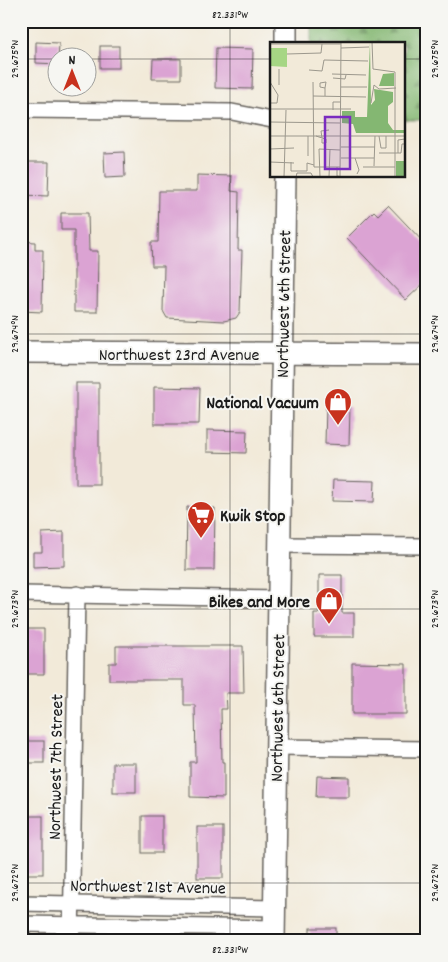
<svg xmlns="http://www.w3.org/2000/svg" width="448" height="962" font-family="Dekko,sans-serif">
<style>
.forest{fill:url(#forest-firs);stroke:#506a47}
.building{fill:#dba3d3}
.lines{fill:none;stroke-linecap:round;stroke-linejoin:round}
.street-casing{stroke:#67645e;stroke-width:18}
.secondary-casing{stroke:#67645e;stroke-width:24}
.street{stroke:#fff;stroke-width:15}
.secondary{stroke:#fff;stroke-width:21}
.ticks{fill:none;stroke:#1c1c1c;stroke-width:1;stroke-opacity:0.45}
.labels{text-anchor:middle;stroke-width:4;stroke-linejoin:round;paint-order:stroke}
.street-label{font-size:18px;fill:#1c1c1c;stroke:#f6f6f2}
.poi-label{font-size:18px;font-weight:bold;fill:#1c1c1c;stroke:#f6f6f2;text-anchor:end}
.inset-road{fill:none;stroke:#9c988d;stroke-width:1}
.view{fill:#7b2cbf;fill-opacity:0.15;stroke:#7b2cbf;stroke-width:2.5}
.inset-edge{fill:none;stroke:#1c1c1c;stroke-width:2.5}
.neatline{fill:none;stroke:#1c1c1c;stroke-width:2}
.ticks-label{font-size:12px;text-anchor:middle;fill:#1c1c1c}
</style>
<defs>
<pattern id="forest-firs" width="22" height="20" patternUnits="userSpaceOnUse" patternTransform="scale(1.25)"><rect width="22" height="20" fill="#84b772"/><path d="M5 1l3.5 6h-7zM16 11l3.5 6h-7z" fill="#6b945d"/></pattern>
</defs>
<rect width="100%" height="100%" fill="#f6f6f2"/>
<filter id="ink" filterUnits="userSpaceOnUse"><feTurbulence type="fractalNoise" baseFrequency=".02" numOctaves="2"/><feDisplacementMap in="SourceGraphic" scale="10" xChannelSelector="R" yChannelSelector="G"/><feConvolveMatrix kernelMatrix="1 2 1 2 8 2 1 2 1" color-interpolation-filters="sRGB"/></filter>
<filter id="wash" filterUnits="userSpaceOnUse"><feTurbulence type="fractalNoise" baseFrequency=".0096" numOctaves="4" result="noise"/><feDisplacementMap in="SourceGraphic" scale="20" xChannelSelector="R" yChannelSelector="G"/><feGaussianBlur stdDeviation="1.12" result="paint"/><feColorMatrix in="noise" values="0 0 0 0 0 0 0 0 0 0 0 0 0 0 0 0 0 1.4 0 .05"/><feComposite in="paint" operator="in"/></filter>
<g filter="url(#wash)">
<rect width="100%" height="100%" fill="#f2ead9"/>
<path class="forest" d="M311 21H427V120H404V44H311Z"/>
<g id="blocks">
<g class="building">
<path d="M36 42 59 43 58 64 36 63Z"/>
<rect x="100" y="46" width="19" height="22"/>
<path d="M216 48 253 49 252 89 215 88Z"/>
<path d="M153 59H181V79H152Z"/>
<path d="M124 152 125 177 105 178 104 153Z"/>
<path d="M21 162H49L48 196 21 195Z"/>
<path d="M197 175 232 176 231 191 239 192 238 250H242L240 312 236 318 224 321 167 318 163 311 164 266H152L151 242H158L159 191H197Z"/>
<path d="M388 205 427 246V280L406 300 347 238 374 211 378 215Z"/>
<path d="M61 213H88L89 251H98L97 312H74V230H61Z"/>
<path d="M21 241 35 242V250H43L42 312 21 311Z"/>
<rect x="76" y="383" width="23" height="101"/>
<path d="M154 387 200 388 199 424H154Z"/>
<path d="M326 406 350 407 349 445 325 444Z"/>
<path d="M207 430 247 431 246 453 207 452Z"/>
<path d="M333 480 375 481 374 502 332 501Z"/>
<path d="M187 507 215 508 214 570H186Z"/>
<path d="M64 532V566L33 567V552H42V533Z"/>
<path d="M319 575H342V613H354V637H314V613H319Z"/>
<path d="M21 629H44V674H24L25 654 21 653Z"/>
<path d="M116 646H243L244 693H226L227 709H221L222 762H224V798L190 797V762H196L195 705H184V680H109V663H116Z"/>
<path d="M352 663 406 664V714H352Z"/>
<rect x="21" y="741" width="23" height="22"/>
<rect x="113" y="763" width="23" height="29"/>
<path d="M317 776 349 777V797H316Z"/>
<rect x="21" y="816" width="22" height="58"/>
<rect x="142" y="816" width="20" height="37"/>
<rect x="197" y="827" width="26" height="51"/>
<rect x="310" y="928" width="26" height="13"/>
</g>
</g>
</g>
<g filter="url(#ink)">
<use href="#blocks" fill-opacity="0" stroke="#67645e" stroke-width="1"/>
<g class="lines">
<defs>
<g id="street">
<path d="M21 110 232 112 272 120"/>
<path d="M280 545 427 546"/>
<path d="M21 594 279 599"/>
<path d="M277 747 427 749"/>
<path d="M21 903 274 908"/>
<path d="M21 924 274 928"/>
<path d="M71 941 77 594"/>
</g>
<g id="secondary">
<path d="M286 44V21"/>
<path d="M21 352 427 354"/>
<path d="M274 941 285 176"/>
</g>
</defs>
<use href="#street" class="street-casing"/>
<use href="#secondary" class="secondary-casing"/>
<use href="#street" class="street"/>
<use href="#secondary" class="secondary"/>
</g>
</g>
<path class="ticks" d="M230 21V941M21 59H58M88 59H272M404 59H427M21 334H427M21 609H427M21 883H427"/>
<defs>
<symbol id="shop-pin" viewBox="-11 -11 22 30"><path d="M0 17L-7.5 6A9.5 9.5 0 1 1 7.5 6Z" fill="#c8321e" stroke="#f6f6f2"/><path d="M-5-2.5h2.3a2.7 3.5 0 0 1 5.4 0H5L5.5 6h-11ZM-1.5-2.5h3a1.5 2.3 0 0 0-3 0Z" fill="#fff"/></symbol>
<symbol id="supermarket-pin" viewBox="-11 -11 22 30"><path d="M0 17L-7.5 6A9.5 9.5 0 1 1 7.5 6Z" fill="#c8321e" stroke="#f6f6f2"/><path d="M-6-5.5h2.5l.6 2H6L4.5 2H-2.5L-4.4-4H-6ZM-1.5 3.2a1.3 1.3 0 1 0 .1 0ZM3 3.2a1.3 1.3 0 1 0 .1 0Z" fill="#fff"/></symbol>
</defs>
<g fill-rule="evenodd">
<use href="#shop-pin" x="322" y="386" width="32" height="43"/>
<use href="#supermarket-pin" x="185" y="499" width="32" height="43"/>
<use href="#shop-pin" x="313" y="585" width="32" height="43"/>
</g>
<g class="labels">
<g class="street-label">
<text transform="translate(283 304) rotate(-89)" y="6">Northwest 6th Street</text>
<text x="179" y="360">Northwest 23rd Avenue</text>
<text transform="translate(277 708) rotate(-89)" y="6">Northwest 6th Street</text>
<text transform="translate(55 767) rotate(-89)" y="6">Northwest 7th Street</text>
<text transform="translate(148 886) rotate(1)" y="6">Northwest 21st Avenue</text>
</g>
<g class="poi-label">
<text x="319" y="408">National Vacuum</text>
<text x="220" y="521" text-anchor="start">Kwik Stop</text>
<text x="310" y="607">Bikes and More</text>
</g>
</g>
<g transform="translate(270 42)">
<rect width="135" height="135" fill="#f2ead9"/>
<path d="M100 0 101 63 105 58 104 47 123 50V60L118 64V81L123 88H135V91H86L83 82 72 81V69H85V75H97ZM124 31V44H109L113 32ZM126 119H135V135H126Z" fill="#84b772"/>
<path d="M0 6H17V25L0 24Z" fill="#a6d684"/>
<path class="inset-road" d="M102 0 103 27 125 30V135M0 2H71M71 6 99 5M17 12 51 11 52 2M9 27V43M39 28 52 29 54 18 98 19M62 32 96 33M63 36 75 37 76 33M0 40 8 53 7 61H0M43 40 44 125H70M71 45H97M43 54 96 55M55 54V46L50 45V41L56 40 55 46M101 61 104 43 109 47 126 46M0 67H81M63 68V60H71M0 80 70 81M0 94H135M46 94 52 96 51 89 59 88M109 94 111 106H116V94M52 96 56 97V101H52V97M71 105H105M0 107 24 106M49 107 50 135M49 107 70 108M109 111H131L132 102H135M128 111V98L135 97M38 114V94M71 116H104M85 116 89 128 87 132M0 120 24 121M21 120V129H37V121L44 123M104 124 105 94M67 125V134L73 135M93 125H125M14 135 16 68M26 135 27 131H41L43 135M59 135 60 107M70 135 71 0"/>
<path class="view" d="M55 75H80V127H55Z"/>
<rect width="135" height="135" class="inset-edge"/>
</g>
<rect width="448" height="962" fill="none" stroke="#f6f6f2" stroke-width="55"/>
<g transform="translate(72 72)"><circle r="24" fill="#f6f6f2" stroke="#9f9f9c"/>
<path d="M0-4L9 19L0 12L-9 19Z" fill="#c8321e"/>
<text y="-8" font-size="14" font-weight="bold" text-anchor="middle" fill="#1c1c1c">N</text>
</g>
<rect x="28" y="28" width="392" height="906" class="neatline"/>
<g class="ticks-label">
<text x="230" y="18">82.331°W</text>
<text transform="translate(14 59) rotate(-90)" y="4">29.675°N</text>
<text transform="translate(434 59) rotate(-90)" y="4">29.675°N</text>
<text transform="translate(14 334) rotate(-90)" y="4">29.674°N</text>
<text transform="translate(434 334) rotate(-90)" y="4">29.674°N</text>
<text transform="translate(14 609) rotate(-90)" y="4">29.673°N</text>
<text transform="translate(434 609) rotate(-90)" y="4">29.673°N</text>
<text transform="translate(14 883) rotate(-90)" y="4">29.672°N</text>
<text transform="translate(434 883) rotate(-90)" y="4">29.672°N</text>
<text x="230" y="953">82.331°W</text>
</g>
</svg>
